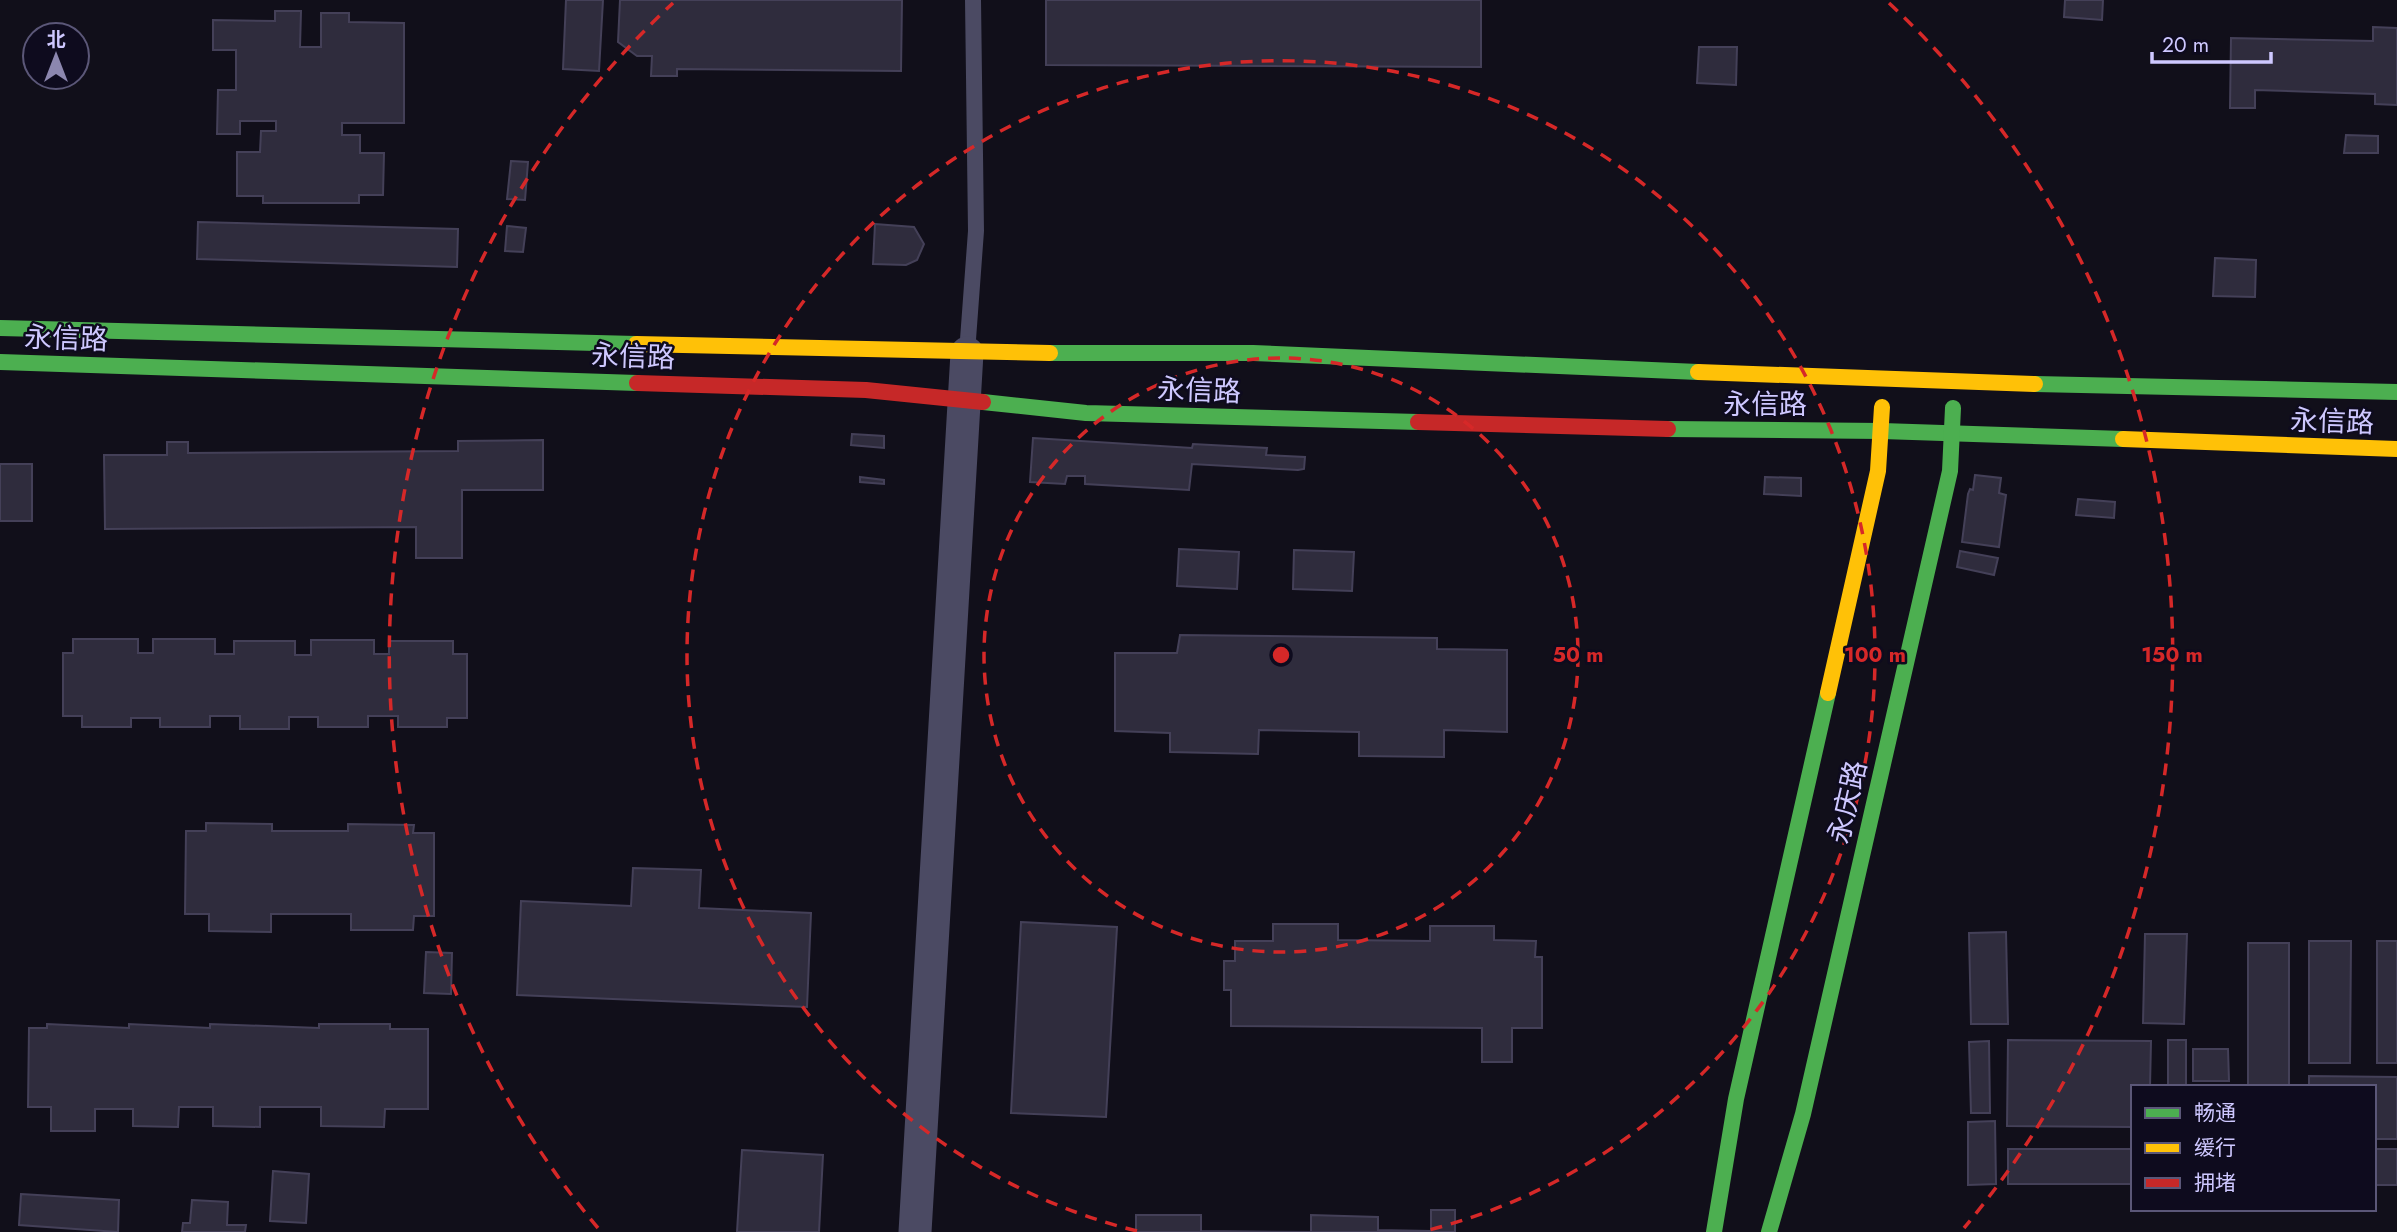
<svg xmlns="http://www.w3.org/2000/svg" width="2397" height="1232" font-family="Jost,'Noto Sans SC',sans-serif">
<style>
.building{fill:#2f2c3d;stroke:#444058;stroke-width:2}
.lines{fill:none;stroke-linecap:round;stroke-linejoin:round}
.lane{stroke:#4b4a63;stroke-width:16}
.street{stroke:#4b4a63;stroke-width:33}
.fast{stroke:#4caf50;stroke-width:16}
.slow{stroke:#ffc107;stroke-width:16}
.jam{stroke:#c62828;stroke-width:16}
.ring{fill:none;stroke:#d62828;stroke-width:3.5;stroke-dasharray:12 9}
.labels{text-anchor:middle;stroke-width:5;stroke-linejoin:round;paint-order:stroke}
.street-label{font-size:28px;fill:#cec8ff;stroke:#0e0b1e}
.centre{fill:#d62828;stroke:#0e0b1e;stroke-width:3.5}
.ring-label{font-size:21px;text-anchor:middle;font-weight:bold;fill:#d62828;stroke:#0e0b1e;stroke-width:5;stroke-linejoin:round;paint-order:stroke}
</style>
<rect width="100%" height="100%" fill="#110f1a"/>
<g class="building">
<path d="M566 0H603L599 71 563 69Z"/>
<path d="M620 0H902L901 71 677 69V76H651L652 56H637L618 42Z"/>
<path d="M1046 0H1481V67L1046 65Z"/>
<path d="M2065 0H2103L2102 20 2064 17Z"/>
<path d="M275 11H301L300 47H321V13H349V22L404 23V123H342V135H360V153H384L383 195H359V203H263V196H237V152H260L261 131H276V121H240V134H217L218 90H236V50H213V20L275 21Z"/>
<path d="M2373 27 2397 28V105L2375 104V94L2255 90V108H2230L2231 38 2373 41Z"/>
<path d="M1699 47H1737L1736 85 1697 83Z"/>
<path d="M2346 135 2378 136V153H2344Z"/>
<path d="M511 161 528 162 525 200 507 199Z"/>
<path d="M198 222 458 229 457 267 197 259Z"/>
<path d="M875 224 914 227 924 244 917 260 906 265 873 264Z"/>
<path d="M507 226 526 228 523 252 505 251Z"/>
<path d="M2215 258 2256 260 2255 297 2213 296Z"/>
<path d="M852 434 884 436V448L851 445Z"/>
<path d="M1033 438 1192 448 1193 444 1267 448 1266 455 1305 457 1304 469 1298 470 1192 464 1189 490 1085 484V476H1067L1065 484 1030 482Z"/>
<path d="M543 440V490H462V558H416V527L105 529 104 455H167V442H188V453L458 451V441Z"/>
<rect x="0" y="464" width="32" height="57"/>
<path d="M1975 475 2001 478 1999 493 2006 495 1999 547 1962 542 1968 494 1970 489 1973 490Z"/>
<path d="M860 477 884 480V484L860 482Z"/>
<path d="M1765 477 1801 478V496L1764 494Z"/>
<path d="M2078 499 2115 502 2114 518 2076 515Z"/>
<path d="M1179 549 1239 552 1237 589 1177 586Z"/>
<path d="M1294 550 1354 552 1352 591 1293 589Z"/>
<path d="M1960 551 1998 558 1994 575 1957 567Z"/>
<path d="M1180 635 1437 638V649L1507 650V732L1444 730V757L1359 756V732L1259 730 1258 754 1170 752V733L1115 731V653H1177Z"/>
<path d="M73 639H138V653H153V639H215V654H234V641H295V655H311V640H374V654H389V641H453V654H467V718H447V727H398V716H368V727H318V717H289V729H240V716H210V727H160V718H131V727H82V716H63V653H73Z"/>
<path d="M206 823 272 824V831H348V824L414 825 413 833H434V916H414L413 930H351V914H271V932L209 931V914H185L186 831H206Z"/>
<path d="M633 868 701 870 699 908 811 913 807 1007 517 995 521 901 631 906Z"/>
<path d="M1021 922 1117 927 1106 1117 1011 1113Z"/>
<path d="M1273 924H1338V940L1430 941V926H1494V940L1536 941 1535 957H1542V1028H1512V1062H1482V1028L1231 1026V990H1224V961H1235V941H1273Z"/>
<path d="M2006 932 2008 1024H1971L1969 933Z"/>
<path d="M2145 934H2187L2184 1024 2143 1023Z"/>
<path d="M2309 941H2351L2350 1063H2309Z"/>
<rect x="2377" y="941" width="20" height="122"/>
<rect x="2248" y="943" width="41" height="144"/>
<path d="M426 952 452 953 451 994 424 993Z"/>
<path d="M47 1024 129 1028V1024L210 1028V1024L319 1028V1024H390V1029H428V1109H385L384 1127 321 1126V1107H260V1127L213 1126V1107H179L178 1127 133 1126V1109H95V1131H51V1107H28L29 1028H47Z"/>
<path d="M2008 1040 2151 1041 2150 1087H2133V1127L2007 1126Z"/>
<rect x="2168" y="1040" width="18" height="47"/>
<path d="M1989 1041 1990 1113H1971L1969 1042Z"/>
<path d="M2193 1049H2228L2229 1081H2193Z"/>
<path d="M2309 1076 2397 1077V1139H2374V1087H2309Z"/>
<path d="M1995 1121 1996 1184 1968 1185V1122Z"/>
<rect x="2008" y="1149" width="125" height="35"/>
<rect x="2374" y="1149" width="23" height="36"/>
<path d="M742 1150 823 1155 819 1232H737Z"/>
<path d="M273 1171 309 1174 306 1223 270 1221Z"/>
<path d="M21 1194 119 1200 118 1232 19 1225Z"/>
<path d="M192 1200 228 1202 227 1225H246L245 1232H182L183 1223H190Z"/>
<path d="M1431 1210H1455V1232H1136V1215H1201V1231L1311 1232V1215L1378 1217V1230L1431 1231Z"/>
</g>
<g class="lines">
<path class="lane" d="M967 353 976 231 973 0"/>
<path class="street" d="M915 1232 967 353"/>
<g class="fast">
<path d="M0 328 636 344"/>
<path d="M1050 353H1253L1698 372"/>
<path d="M0 362 637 383"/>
<path d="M2035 384 2397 392"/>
<path d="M983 402 1086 413 1418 422"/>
<path d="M1668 429 1882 431 2123 439"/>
<path d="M1714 1232 1736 1099 1828 693"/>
<path d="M1769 1232 1803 1114 1950 471 1953 408"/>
</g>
<g class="slow">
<path d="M636 344 1050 353"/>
<path d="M1698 372 2035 384"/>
<path d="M2123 439 2397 449"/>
<path d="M1828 693 1878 471 1882 407"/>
</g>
<g class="jam">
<path d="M637 383 866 390 983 402"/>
<path d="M1418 422 1668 429"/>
</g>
</g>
<g class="ring">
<circle cx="1281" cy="655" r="297"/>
<path d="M1137 1231A594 594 0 1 1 1425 1231"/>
<path d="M598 1228A891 891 0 0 1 673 3M1889 3A891 891 0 0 1 1964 1228"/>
</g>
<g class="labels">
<g class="street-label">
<text transform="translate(66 338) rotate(2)" y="10">永信路</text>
<text transform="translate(633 356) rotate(2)" y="10">永信路</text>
<text transform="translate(1199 390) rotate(2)" y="10">永信路</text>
<text x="1765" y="414">永信路</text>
<text transform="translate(2332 421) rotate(2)" y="10">永信路</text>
<text transform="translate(1847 802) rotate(-77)" y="10">永庆路</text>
</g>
</g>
<circle cx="1281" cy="655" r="10" class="centre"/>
<g class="ring-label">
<text x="1578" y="662">50 m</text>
<text x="1875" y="662">100 m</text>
<text x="2172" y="662">150 m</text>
</g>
<rect x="2131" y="1085" width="245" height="126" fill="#0e0b1e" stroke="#5b5778" stroke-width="2"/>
<rect x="2145" y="1108" width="35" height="10" fill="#4caf50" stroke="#5b5778" stroke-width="2"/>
<text x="2194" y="1120" font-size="21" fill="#cec8ff">畅通</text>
<rect x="2145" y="1143" width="35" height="10" fill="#ffc107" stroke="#5b5778" stroke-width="2"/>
<text x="2194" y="1155" font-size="21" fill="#cec8ff">缓行</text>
<rect x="2145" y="1178" width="35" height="10" fill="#c62828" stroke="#5b5778" stroke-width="2"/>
<text x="2194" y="1190" font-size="21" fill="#cec8ff">拥堵</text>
<g transform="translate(56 56)"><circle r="33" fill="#0e0b1e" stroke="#5b5778" stroke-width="2"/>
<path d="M0-5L12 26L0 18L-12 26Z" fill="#8c87af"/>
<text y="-10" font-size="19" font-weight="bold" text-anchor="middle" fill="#cec8ff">北</text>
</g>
<path d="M2152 52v10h119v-10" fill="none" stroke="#cec8ff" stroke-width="3.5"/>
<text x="2162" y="52" font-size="21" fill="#cec8ff" stroke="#0e0b1e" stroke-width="5" paint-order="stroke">20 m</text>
</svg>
